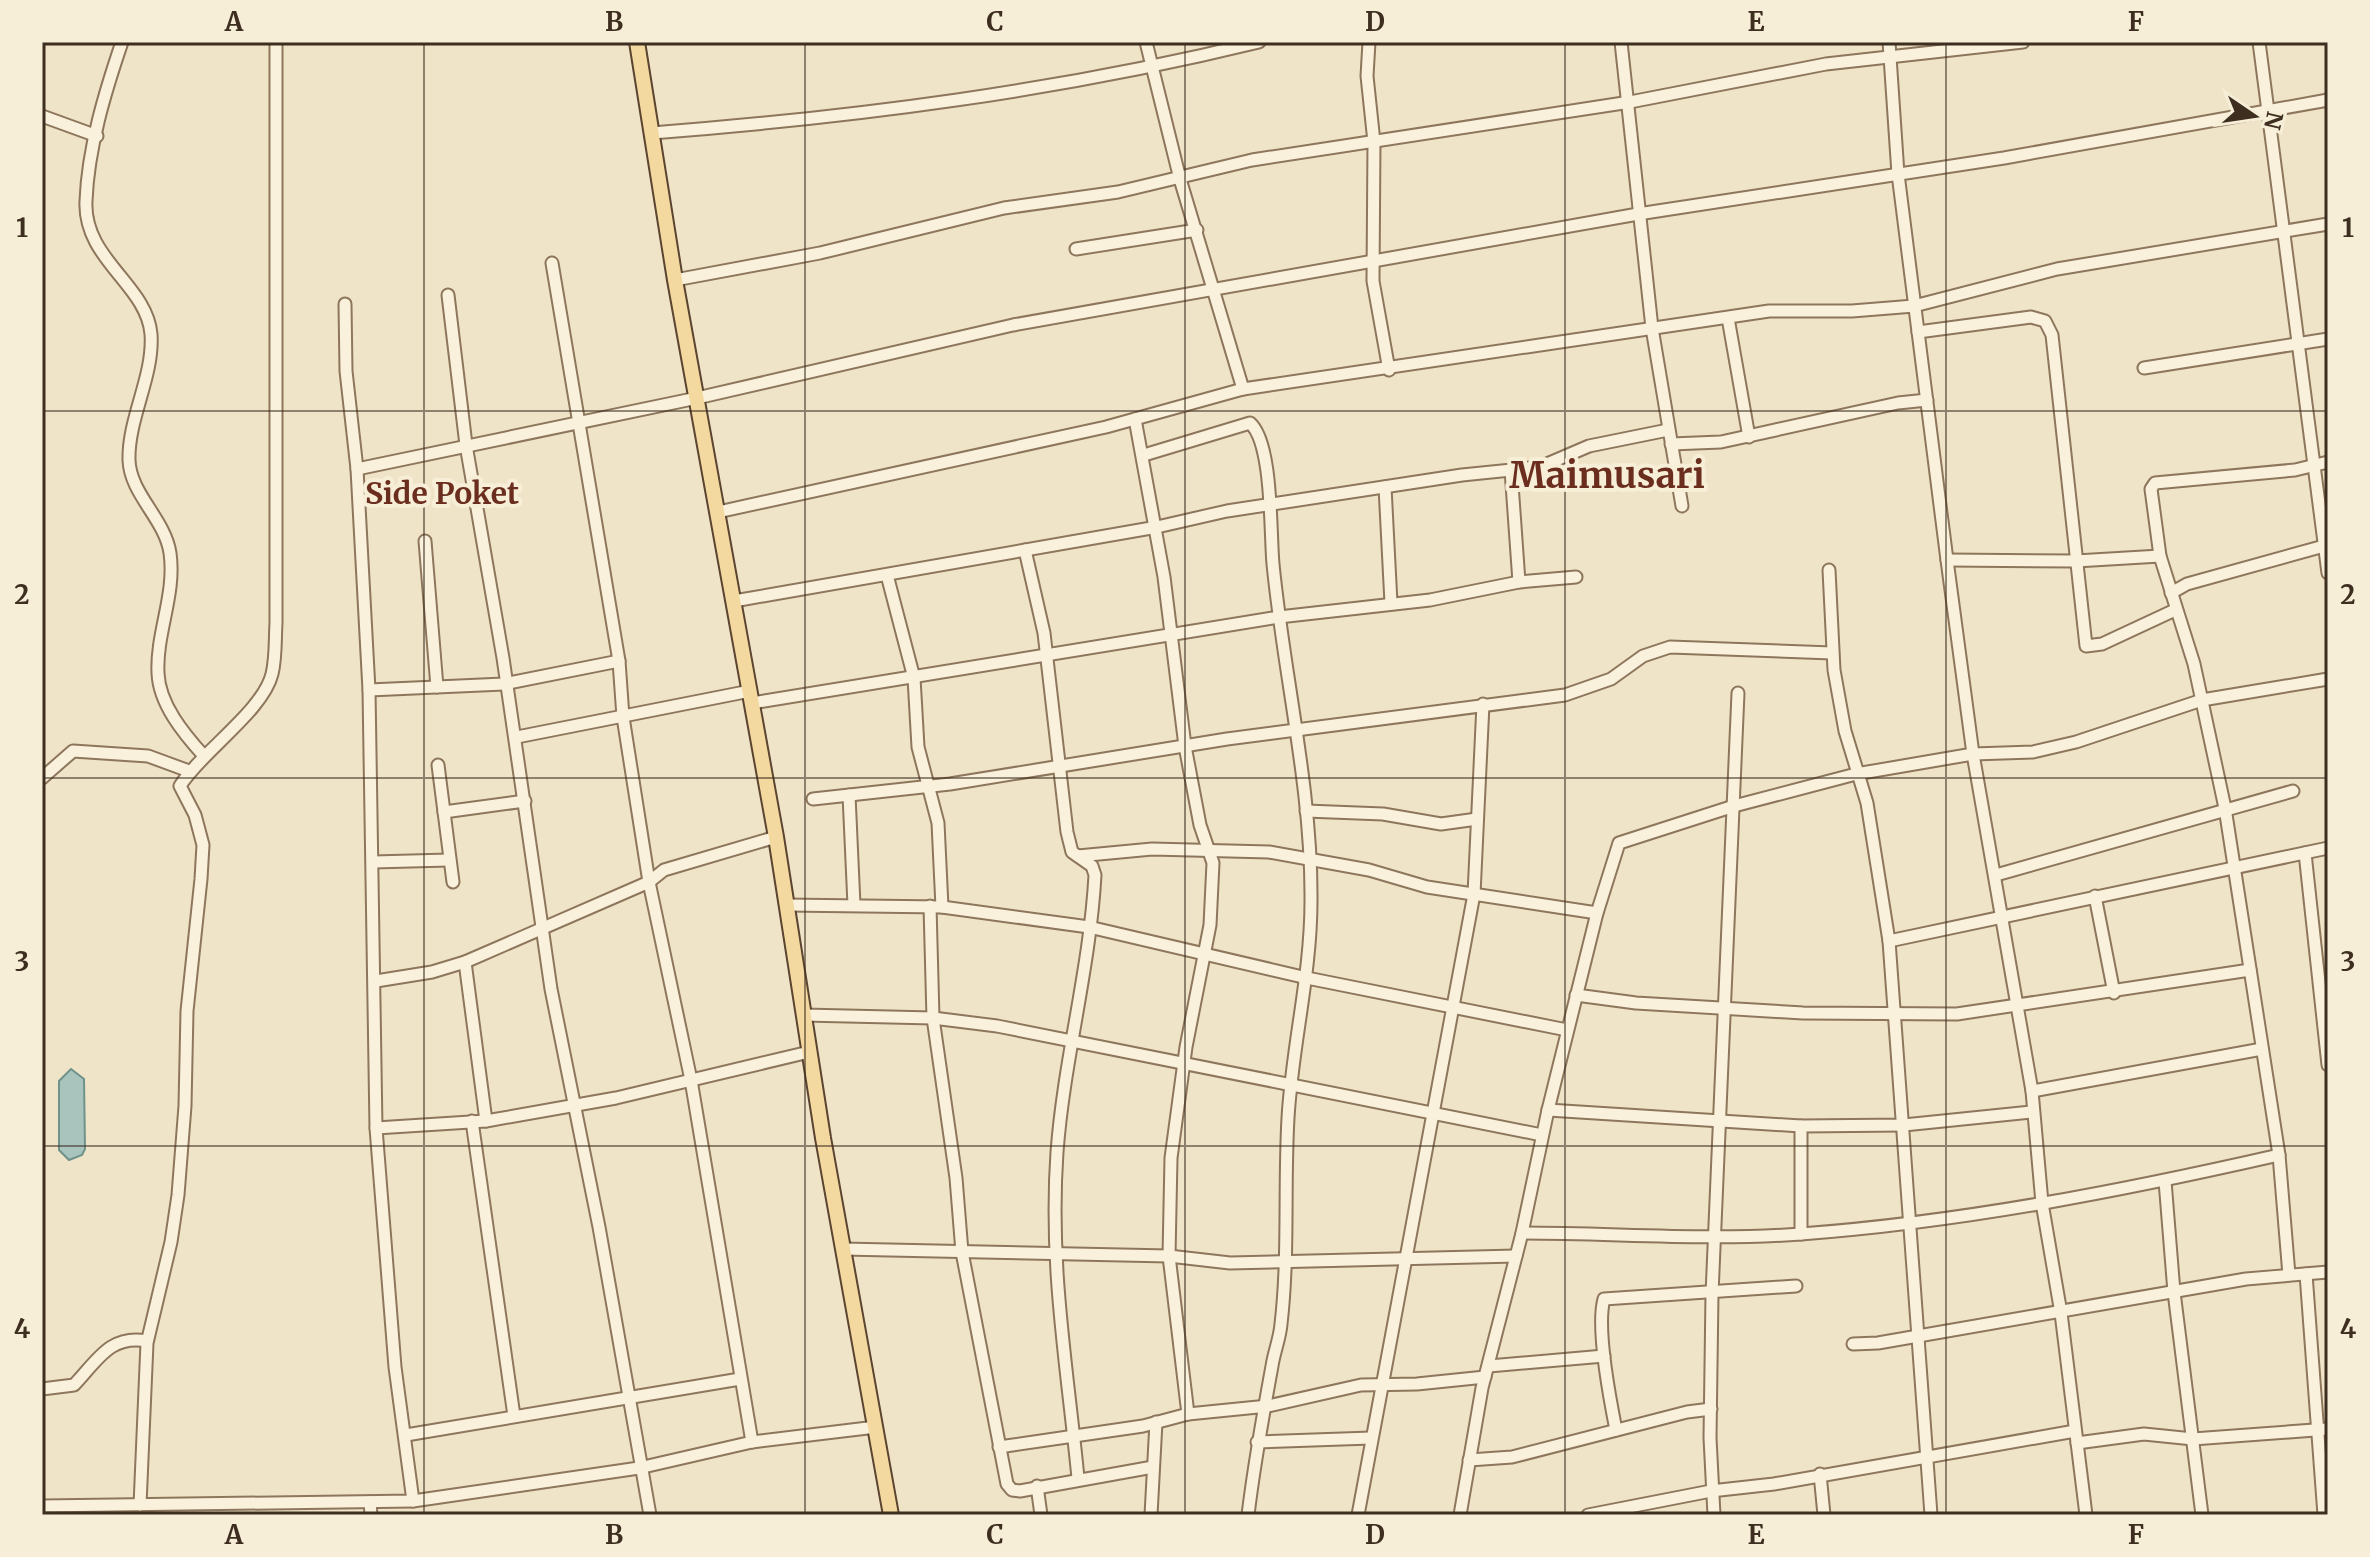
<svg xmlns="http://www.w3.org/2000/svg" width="2370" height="1557" font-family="Merriweather,serif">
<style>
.water{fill:#a9c4bc;stroke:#6f938a;stroke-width:2}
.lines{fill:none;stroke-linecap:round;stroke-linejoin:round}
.minor-casing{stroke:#8d765c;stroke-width:15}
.major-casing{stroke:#5b4430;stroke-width:18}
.minor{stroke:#faf1dc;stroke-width:11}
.major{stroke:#f3d9a0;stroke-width:14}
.grid{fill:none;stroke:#3d2e20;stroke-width:2;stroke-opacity:0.55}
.labels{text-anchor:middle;stroke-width:8;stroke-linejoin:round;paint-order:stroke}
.neighbourhood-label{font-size:30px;font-weight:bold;fill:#6b2e1e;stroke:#f7eed8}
.district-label{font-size:36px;font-weight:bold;fill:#6b2e1e;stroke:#f7eed8}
.neatline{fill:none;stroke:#3d2e20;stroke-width:3}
.grid-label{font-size:26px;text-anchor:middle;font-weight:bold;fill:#3d2e20}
</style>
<rect width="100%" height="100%" fill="#f0e4c8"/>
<path class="water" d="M71 1069 84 1079 85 1149 82 1155 69 1160 59 1150V1081Z"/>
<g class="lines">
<defs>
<g id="minor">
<path d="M122 42C105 92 88 148 86 201 83 259 147 285 151 334 154 376 128 418 129 460 130 494 165 519 170 553 176 594 156 633 158 673 159 704 184 734 204 756"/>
<path d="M1146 42 1180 179 1243 389"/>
<path d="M1369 42 1367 76 1374 142 1373 281 1389 370"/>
<path d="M1621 42 1652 328 1682 506"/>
<path d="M1889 42 1898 174 1947 560 1973 754 2032 1091 2042 1203 2061 1313 2086 1515"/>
<path d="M2259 42 2328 573"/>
<path d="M42 116 97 136"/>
<path d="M652 133C857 117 1059 91 1259 42"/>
<path d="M1076 249 1197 230"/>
<path d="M675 280 820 253 1004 208 1118 192 1252 160 1630 102 1826 64 2023 42"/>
<path d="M448 295 466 445 503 658 551 989 599 1227 650 1515"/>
<path d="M345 304 346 371 357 469 369 690 376 1128 395 1367 413 1501"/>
<path d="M1728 318 1749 437"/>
<path d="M1918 332 2031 317 2045 321 2052 335 2086 646 2102 644 2175 610"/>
<path d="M2144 368 2328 339"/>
<path d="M1135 419 1164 577 1185 746 1200 825 1213 863 1210 925 1186 1047 1171 1158 1169 1256 1188 1414"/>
<path d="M1671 444 1721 442 1898 403 1927 400"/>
<path d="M1144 455 1250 423C1273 443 1270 533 1273 564 1284 677 1312 788 1311 901 1311 975 1292 1046 1288 1118 1284 1187 1289 1255 1281 1324 1280 1338 1274 1352 1272 1366 1263 1415 1254 1465 1248 1515"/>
<path d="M357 469 697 398 1013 325 1638 214 2004 158 2328 100"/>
<path d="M1511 470 1519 582"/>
<path d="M1385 487 1391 603"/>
<path d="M718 512 1106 427 1243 389 1769 311H1852L1914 306 2057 269 2328 224"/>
<path d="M425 541 437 687"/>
<path d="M1025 550 1044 633 1067 832 1072 852 1092 866 1095 875C1090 968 1064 1059 1057 1152 1049 1267 1067 1365 1078 1478"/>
<path d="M1947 560 2076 561 2160 556"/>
<path d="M1829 570 1834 670 1845 731 1867 803 1889 941 1931 1515"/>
<path d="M887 575 914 678 918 747 938 823 942 907"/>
<path d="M2171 593 2187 584 2324 546"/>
<path d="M734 601 1157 527 1227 511 1462 475 1540 467 1589 446 1668 430"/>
<path d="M619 661 623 717 649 882 691 1080 752 1442"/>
<path d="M369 690 504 684 619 661 552 263"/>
<path d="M752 703 1279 617 1430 600 1519 582 1576 577"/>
<path d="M517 737 750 691"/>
<path d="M438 765 453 882"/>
<path d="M42 778 73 751 148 756 189 771"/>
<path d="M849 795 854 905"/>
<path d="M813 799 950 784 1227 739 1565 695 1611 679 1643 656 1670 647 1832 653"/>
<path d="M1306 811 1383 814 1441 824 1477 819"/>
<path d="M444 812 525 801"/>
<path d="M2305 853 2328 1065"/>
<path d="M1078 856 1152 849 1269 852 1369 870 1427 887 1597 913"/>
<path d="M373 862 449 860"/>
<path d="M1996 875 2293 791"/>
<path d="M2095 896 2114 993"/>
<path d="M786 905 942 907 1089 927 1307 978 1567 1030"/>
<path d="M930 906 933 1018 956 1178 962 1252 1007 1484 1012 1490 1020 1491 1153 1467"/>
<path d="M1889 941 2328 848"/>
<path d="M465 962 486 1121"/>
<path d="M376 981 432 972 465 962 649 882 664 870 776 837"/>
<path d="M1576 995 1636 1003 1803 1013 1957 1014 2250 970"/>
<path d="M804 1015 933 1018 997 1026 1542 1135"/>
<path d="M2032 1091 2262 1049"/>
<path d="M1548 1110 1801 1126 1904 1125 2031 1112"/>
<path d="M472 1121 514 1416"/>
<path d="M376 1128 486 1121 616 1098 809 1052"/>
<path d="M2165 1181 2174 1292 2202 1515"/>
<path d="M1522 1233C1615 1233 1708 1241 1801 1234 1962 1222 2121 1191 2279 1155"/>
<path d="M1801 1234V1126"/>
<path d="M843 1249 1169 1256 1230 1263 1516 1256"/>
<path d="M2306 1274 2324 1515"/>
<path d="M2289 1275 2279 1155 2225 808 2194 664 2160 556 2151 489 2155 483 2295 470 2328 462"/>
<path d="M1853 1344 1878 1343 2246 1279 2328 1272"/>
<path d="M1489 1366 1604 1356"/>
<path d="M42 1389 74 1385C97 1361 110 1334 147 1341"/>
<path d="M1616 1430C1610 1400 1596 1327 1604 1299L1796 1286"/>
<path d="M406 1435 740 1379"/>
<path d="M1257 1442 1371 1438"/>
<path d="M2077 1443 2144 1434 2193 1439 2328 1429"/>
<path d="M999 1447 1143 1426 1188 1414 1268 1406 1361 1385 1417 1384 1485 1377"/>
<path d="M1469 1460 1512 1457 1687 1412 1711 1409"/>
<path d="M1820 1474 1824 1515"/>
<path d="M1037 1486 1041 1515"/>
<path d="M370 1502 371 1515"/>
<path d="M140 1505 147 1343 171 1242 178 1195 185 1106 187 1011 201 879 203 845 195 815 180 786C201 752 263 711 272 674 276 658 275 639 276 623V42"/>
<path d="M42 1506 413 1501 639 1468 752 1442 876 1427"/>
<path d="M1151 1515 1156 1422"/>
<path d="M1358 1515 1474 894 1483 704"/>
<path d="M1460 1515 1482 1388 1522 1233 1548 1110 1597 913 1619 843 1734 806 1856 774 1973 754 2033 752 2076 742 2202 700 2328 679"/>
<path d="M1588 1515 1711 1491 1774 1484 2075 1431"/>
<path d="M1714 1515 1710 1438 1712 1294 1738 693"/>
</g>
<path id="major" d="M637 42 675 280 776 837 823 1138 891 1515"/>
</defs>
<use href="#minor" class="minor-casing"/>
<use href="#major" class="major-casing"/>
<use href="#minor" class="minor"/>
<use href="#major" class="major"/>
</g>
<path class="grid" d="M424 42V1515M805 42V1515M1185 42V1515M1565 42V1515M1946 42V1515M42 411H2328M42 778H2328M42 1146H2328"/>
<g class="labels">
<g class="neighbourhood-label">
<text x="442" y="504">Side Poket</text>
</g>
<g class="district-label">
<text x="1607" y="488">Maimusari</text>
</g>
</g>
<rect width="2370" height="1557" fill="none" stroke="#f7eed8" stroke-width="88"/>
<g transform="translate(2254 116) rotate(103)" stroke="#f7eed8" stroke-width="6" paint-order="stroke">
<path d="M0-6L14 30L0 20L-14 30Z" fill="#3d2e20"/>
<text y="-12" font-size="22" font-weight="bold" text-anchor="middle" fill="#3d2e20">N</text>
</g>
<rect x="44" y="44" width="2282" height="1469" class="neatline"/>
<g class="grid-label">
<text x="234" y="31">A</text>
<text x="614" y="31">B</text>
<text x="995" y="31">C</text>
<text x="1375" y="31">D</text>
<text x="1756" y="31">E</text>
<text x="2136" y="31">F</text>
<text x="22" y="237">1</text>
<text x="2348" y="237">1</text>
<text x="22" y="604">2</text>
<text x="2348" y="604">2</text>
<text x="22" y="971">3</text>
<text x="2348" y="971">3</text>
<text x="22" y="1338">4</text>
<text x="2348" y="1338">4</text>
<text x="234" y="1544">A</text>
<text x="614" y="1544">B</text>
<text x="995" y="1544">C</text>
<text x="1375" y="1544">D</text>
<text x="1756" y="1544">E</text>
<text x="2136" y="1544">F</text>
</g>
</svg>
